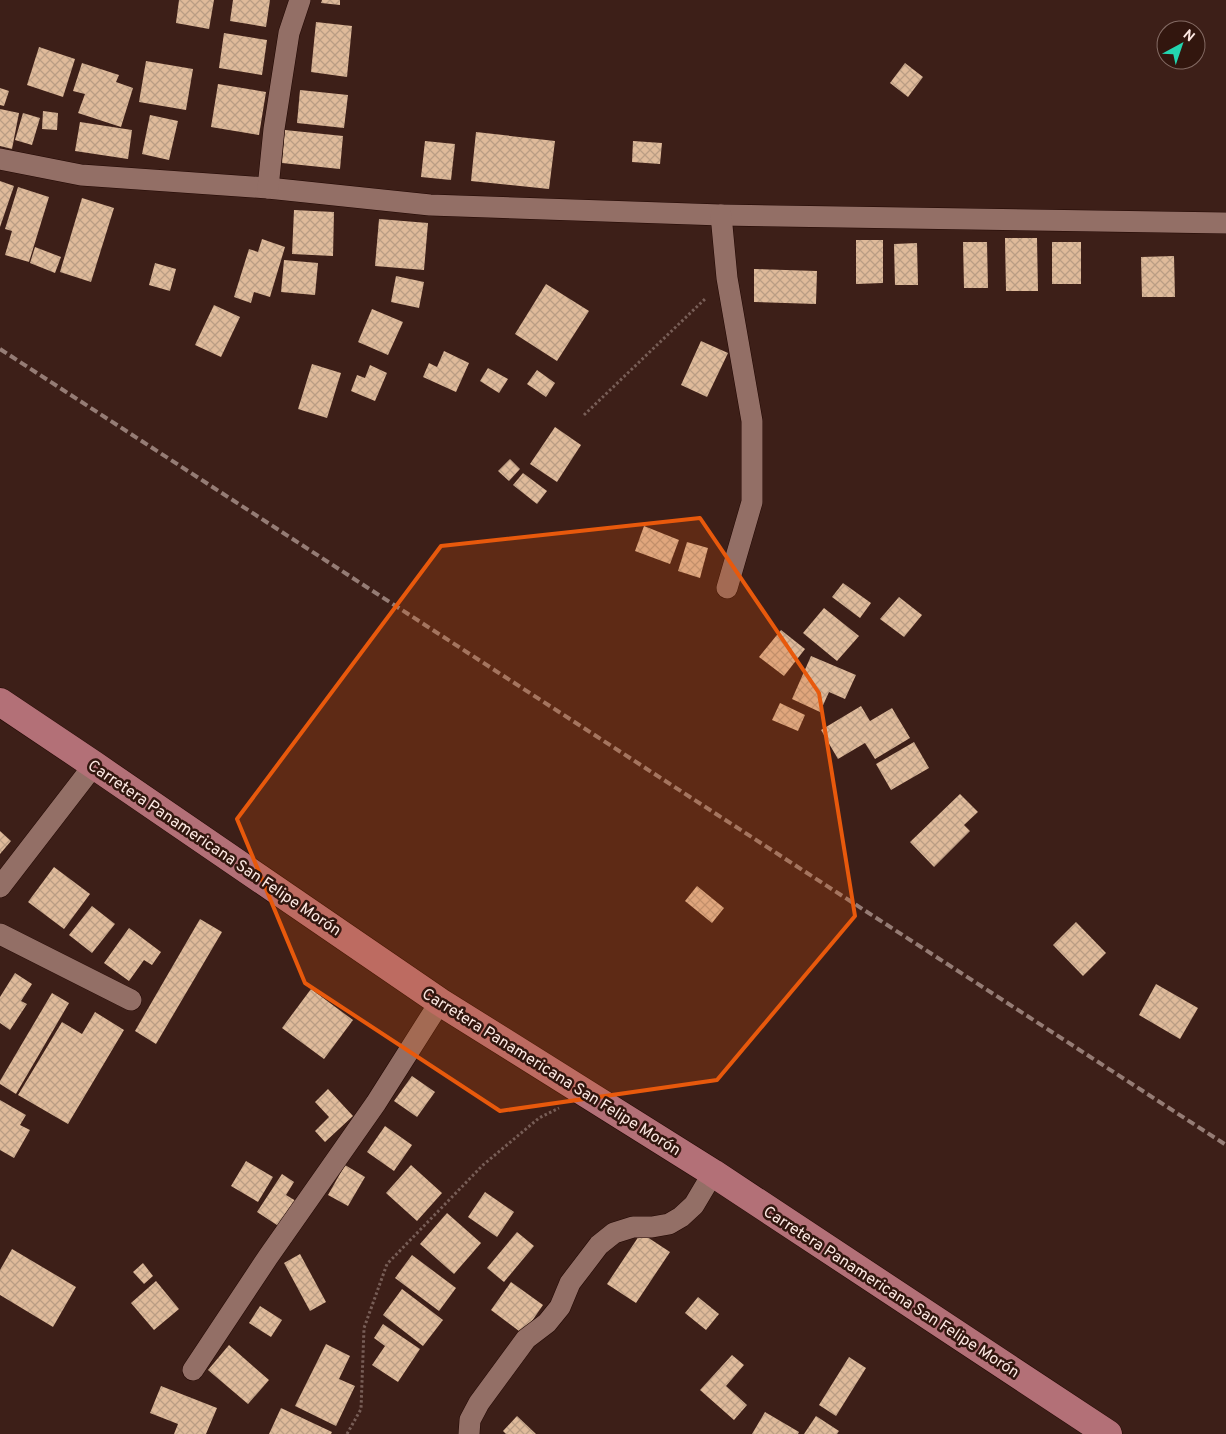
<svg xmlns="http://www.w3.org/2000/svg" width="1226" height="1434" font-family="Overpass,sans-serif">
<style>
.building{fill:url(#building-cross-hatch)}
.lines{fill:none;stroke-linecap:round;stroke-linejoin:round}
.minor-casing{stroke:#220803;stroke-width:22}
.primary-casing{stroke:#220803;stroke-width:29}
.path{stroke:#785e57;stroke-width:3;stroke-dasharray:2.5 2.5;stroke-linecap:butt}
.minor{stroke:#936f66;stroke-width:21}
.primary{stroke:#b37077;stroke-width:28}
.rail{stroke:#957c75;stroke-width:4;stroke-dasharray:8 4;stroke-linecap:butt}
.marked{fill:#e8590c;fill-opacity:0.2;stroke:#e8590c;stroke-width:4;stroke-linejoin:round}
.labels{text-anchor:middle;stroke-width:5;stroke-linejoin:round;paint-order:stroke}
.street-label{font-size:16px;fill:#fce8e2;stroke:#32160e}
</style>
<defs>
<pattern id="building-cross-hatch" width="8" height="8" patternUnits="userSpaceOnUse" patternTransform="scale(1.25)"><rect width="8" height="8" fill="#dfba9a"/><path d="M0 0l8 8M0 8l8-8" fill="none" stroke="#ba9d84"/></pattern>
</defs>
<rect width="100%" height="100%" fill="#3d1f18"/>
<g class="building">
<path d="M179 0H214L209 29 176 23Z"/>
<path d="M233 0H270L266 27 230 21Z"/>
<path d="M322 0H340V5L321 3Z"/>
<path d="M316 22 352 26 347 77 311 72Z"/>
<path d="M224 33 267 40 262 75 219 68Z"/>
<path d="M39 47 75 59 63 97 27 85Z"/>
<path d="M146 61 193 69 186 110 139 102Z"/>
<path d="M82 63 119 75 116 82 133 88 121 127 78 113 85 94 73 91Z"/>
<path d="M905 63 923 77 908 97 890 83Z"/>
<path d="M218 84 266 92 259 135 211 127Z"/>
<path d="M0 88 9 91 4 106 0 105Z"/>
<path d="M300 90 348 95 344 128 297 123Z"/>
<path d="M0 109 19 113 12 149 0 146Z"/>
<path d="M43 111 58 113 57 130 42 129Z"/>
<path d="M23 113 40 118 32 145 15 140Z"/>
<path d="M150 115 178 121 169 160 142 154Z"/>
<path d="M80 122 132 130 128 159 75 151Z"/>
<path d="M285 130 343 136 340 169 282 163Z"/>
<path d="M476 132 555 141 549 189 471 181Z"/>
<path d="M425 141 455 144 451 180 421 177Z"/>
<path d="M633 141 662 143 660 164 632 162Z"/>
<path d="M0 181 14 186 0 227Z"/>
<path d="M18 187 49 197 29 262 5 255 12 231 5 229Z"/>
<path d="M82 198 114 208 91 282 60 272Z"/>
<path d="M294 210 334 212 333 256 292 254Z"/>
<path d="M379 219 428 223 424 270 375 266Z"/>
<path d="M1005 238H1037L1038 291H1006Z"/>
<path d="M262 239 285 247 270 297 254 292 251 303 234 297 249 249 258 252Z"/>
<path d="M856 240H883V283L856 284Z"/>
<path d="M963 242H987L988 288H964Z"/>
<rect x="1052" y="242" width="29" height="42"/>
<path d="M917 243 918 285H895L894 244Z"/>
<path d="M35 247 61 257 55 273 30 263Z"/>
<path d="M1174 256 1175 297H1142L1141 257Z"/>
<path d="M284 260 318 263 315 295 281 292Z"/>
<path d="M155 263 176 269 170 291 149 285Z"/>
<path d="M754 269 817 271 816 304 754 302Z"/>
<path d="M396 276 424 282 419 308 391 302Z"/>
<path d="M546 284 589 311 557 361 515 334Z"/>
<path d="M214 305 240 317 221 357 195 345Z"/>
<path d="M372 309 403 322 388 355 358 342Z"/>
<path d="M701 341 728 353 707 397 681 385Z"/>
<path d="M444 351 469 363 456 392 423 377 429 363 437 367Z"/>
<path d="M312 364 341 373 327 418 298 409Z"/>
<path d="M370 365 387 373 375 401 351 391 357 375 365 378Z"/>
<path d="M488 368 508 379 499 393 480 381Z"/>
<path d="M537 370 555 383 546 397 527 384Z"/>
<path d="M555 427 581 445 557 482 530 464Z"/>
<path d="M510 459 520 469 509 481 498 471Z"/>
<path d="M523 473 547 491 537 504 513 485Z"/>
<path d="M644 526 679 540 670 564 635 551Z"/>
<path d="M687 542 708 548 700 578 678 571Z"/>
<path d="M843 583 871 603 860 618 832 597Z"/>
<path d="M899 597 922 615 904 637 880 619Z"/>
<path d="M824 608 859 636 837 661 803 633Z"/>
<path d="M781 630 805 649 784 676 759 657Z"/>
<path d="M811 656 856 675 845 699 829 692 820 712 792 699Z"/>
<path d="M780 703 805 715 798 731 772 720Z"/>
<path d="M861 706 870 721 892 708 910 738 875 759 865 743 838 759 821 730Z"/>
<path d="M914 742 929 768 891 790 876 764Z"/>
<path d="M960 794 978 812 964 825 970 831 934 867 910 842Z"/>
<path d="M0 831 11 841 0 854Z"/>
<path d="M54 867 90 894 64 929 28 902Z"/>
<path d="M697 886 724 908 712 923 685 901Z"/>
<path d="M92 906 115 924 92 953 69 935Z"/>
<path d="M200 919 222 932 156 1044 135 1031Z"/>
<path d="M1076 922 1106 953 1083 976 1053 945Z"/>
<path d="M129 928 161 952 152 965 144 960 129 981 104 963Z"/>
<path d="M15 973 32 984 21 1001 27 1004 10 1030 0 1023V997Z"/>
<path d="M1156 984 1198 1008 1180 1039 1139 1015Z"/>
<path d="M311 989 353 1020 324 1059 282 1028Z"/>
<path d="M52 993 69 1003 16 1094 0 1084V1081Z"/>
<path d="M95 1012 124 1030 68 1124 18 1095 62 1022 82 1034Z"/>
<path d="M412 1076 435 1092 417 1117 394 1101Z"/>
<path d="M328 1089 353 1116 325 1142 315 1131 329 1117 315 1102Z"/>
<path d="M0 1100 26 1115 20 1125 30 1130 14 1158 0 1150Z"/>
<path d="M385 1126 412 1145 394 1171 367 1152Z"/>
<path d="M246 1161 273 1177 258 1202 231 1186Z"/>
<path d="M345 1165 365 1177 348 1206 328 1195Z"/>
<path d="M411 1165 442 1193 417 1221 386 1193Z"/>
<path d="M282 1174 294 1182 286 1195 296 1201 280 1227 257 1212Z"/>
<path d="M485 1192 514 1212 497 1237 468 1217Z"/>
<path d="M447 1213 481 1243 454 1274 420 1244Z"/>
<path d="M517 1232 534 1246 504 1282 487 1268Z"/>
<path d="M641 1233 670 1252 636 1303 607 1284Z"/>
<path d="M12 1249 76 1287 53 1327 0 1295V1270Z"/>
<path d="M300 1254 326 1302 310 1311 284 1263Z"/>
<path d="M412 1255 456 1288 439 1311 395 1278Z"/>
<path d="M143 1263 153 1276 144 1284 133 1272Z"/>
<path d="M156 1281 179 1309 154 1330 131 1303Z"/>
<path d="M511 1282 543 1305 523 1334 491 1310Z"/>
<path d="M402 1289 443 1320 423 1346 383 1315Z"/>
<path d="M698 1297 719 1314 706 1330 685 1313Z"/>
<path d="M260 1306 282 1320 271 1337 249 1323Z"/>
<path d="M383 1324 420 1349 398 1382 372 1365 385 1346 374 1338Z"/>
<path d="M326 1344 350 1356 339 1379 355 1386 336 1426 295 1406Z"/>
<path d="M229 1345 269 1380 248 1404 208 1370Z"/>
<path d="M732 1355 744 1365 726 1386 747 1405 734 1420 700 1390Z"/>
<path d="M849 1357 866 1368 836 1416 819 1405Z"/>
<path d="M161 1386 217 1408 206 1434H174L178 1424 150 1413Z"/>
<path d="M281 1408 332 1432 331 1434H269Z"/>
<path d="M765 1412 799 1432 798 1434H752Z"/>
<path d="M517 1416 536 1434H506L503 1431Z"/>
<path d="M816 1416 839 1431 837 1434H804Z"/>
</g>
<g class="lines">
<defs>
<g id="minor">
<path d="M0 159 81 175 268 188 430 205 721 215 1226 223"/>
<path d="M268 188 274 129 289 33 300 0"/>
<path d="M721 215 727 278 752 421V502L727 588"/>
<path d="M0 887 94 765"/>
<path d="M0 934 131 1000"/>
<path d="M193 1370 268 1257 376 1103 440 1002"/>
<path d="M469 1434 470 1420 479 1403 526 1339 547 1323 560 1307 570 1283 599 1245 614 1233 633 1227H652L669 1224 681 1217 694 1205 713 1173"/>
</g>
<path id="primary" d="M0 702 94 765 440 1002 713 1173 1108 1434"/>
</defs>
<use href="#minor" class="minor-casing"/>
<use href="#primary" class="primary-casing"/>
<g class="path">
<path d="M584 415 706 298"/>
<path d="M347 1434 361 1409 364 1328 387 1264 483 1165 539 1118 559 1108"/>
</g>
<use href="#minor" class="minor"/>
<use href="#primary" class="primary"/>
<path class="rail" d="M0 349 1226 1145"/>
</g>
<path class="marked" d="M700 518 819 693 855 916 717 1080 500 1111 305 983 237 819 441 546Z"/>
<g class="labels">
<g class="street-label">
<text transform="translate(215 847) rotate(34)" y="6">Carretera Panamericana San Felipe Morón</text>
<text transform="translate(552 1071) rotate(32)" y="6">Carretera Panamericana San Felipe Morón</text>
<text transform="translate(892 1291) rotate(33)" y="6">Carretera Panamericana San Felipe Morón</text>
</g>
</g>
<g transform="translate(1181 45) rotate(40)"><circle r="24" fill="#32160e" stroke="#836a63"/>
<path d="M0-4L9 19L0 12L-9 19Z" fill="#23d5af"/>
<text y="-8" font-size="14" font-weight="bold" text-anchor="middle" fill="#fce8e2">N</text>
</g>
</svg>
